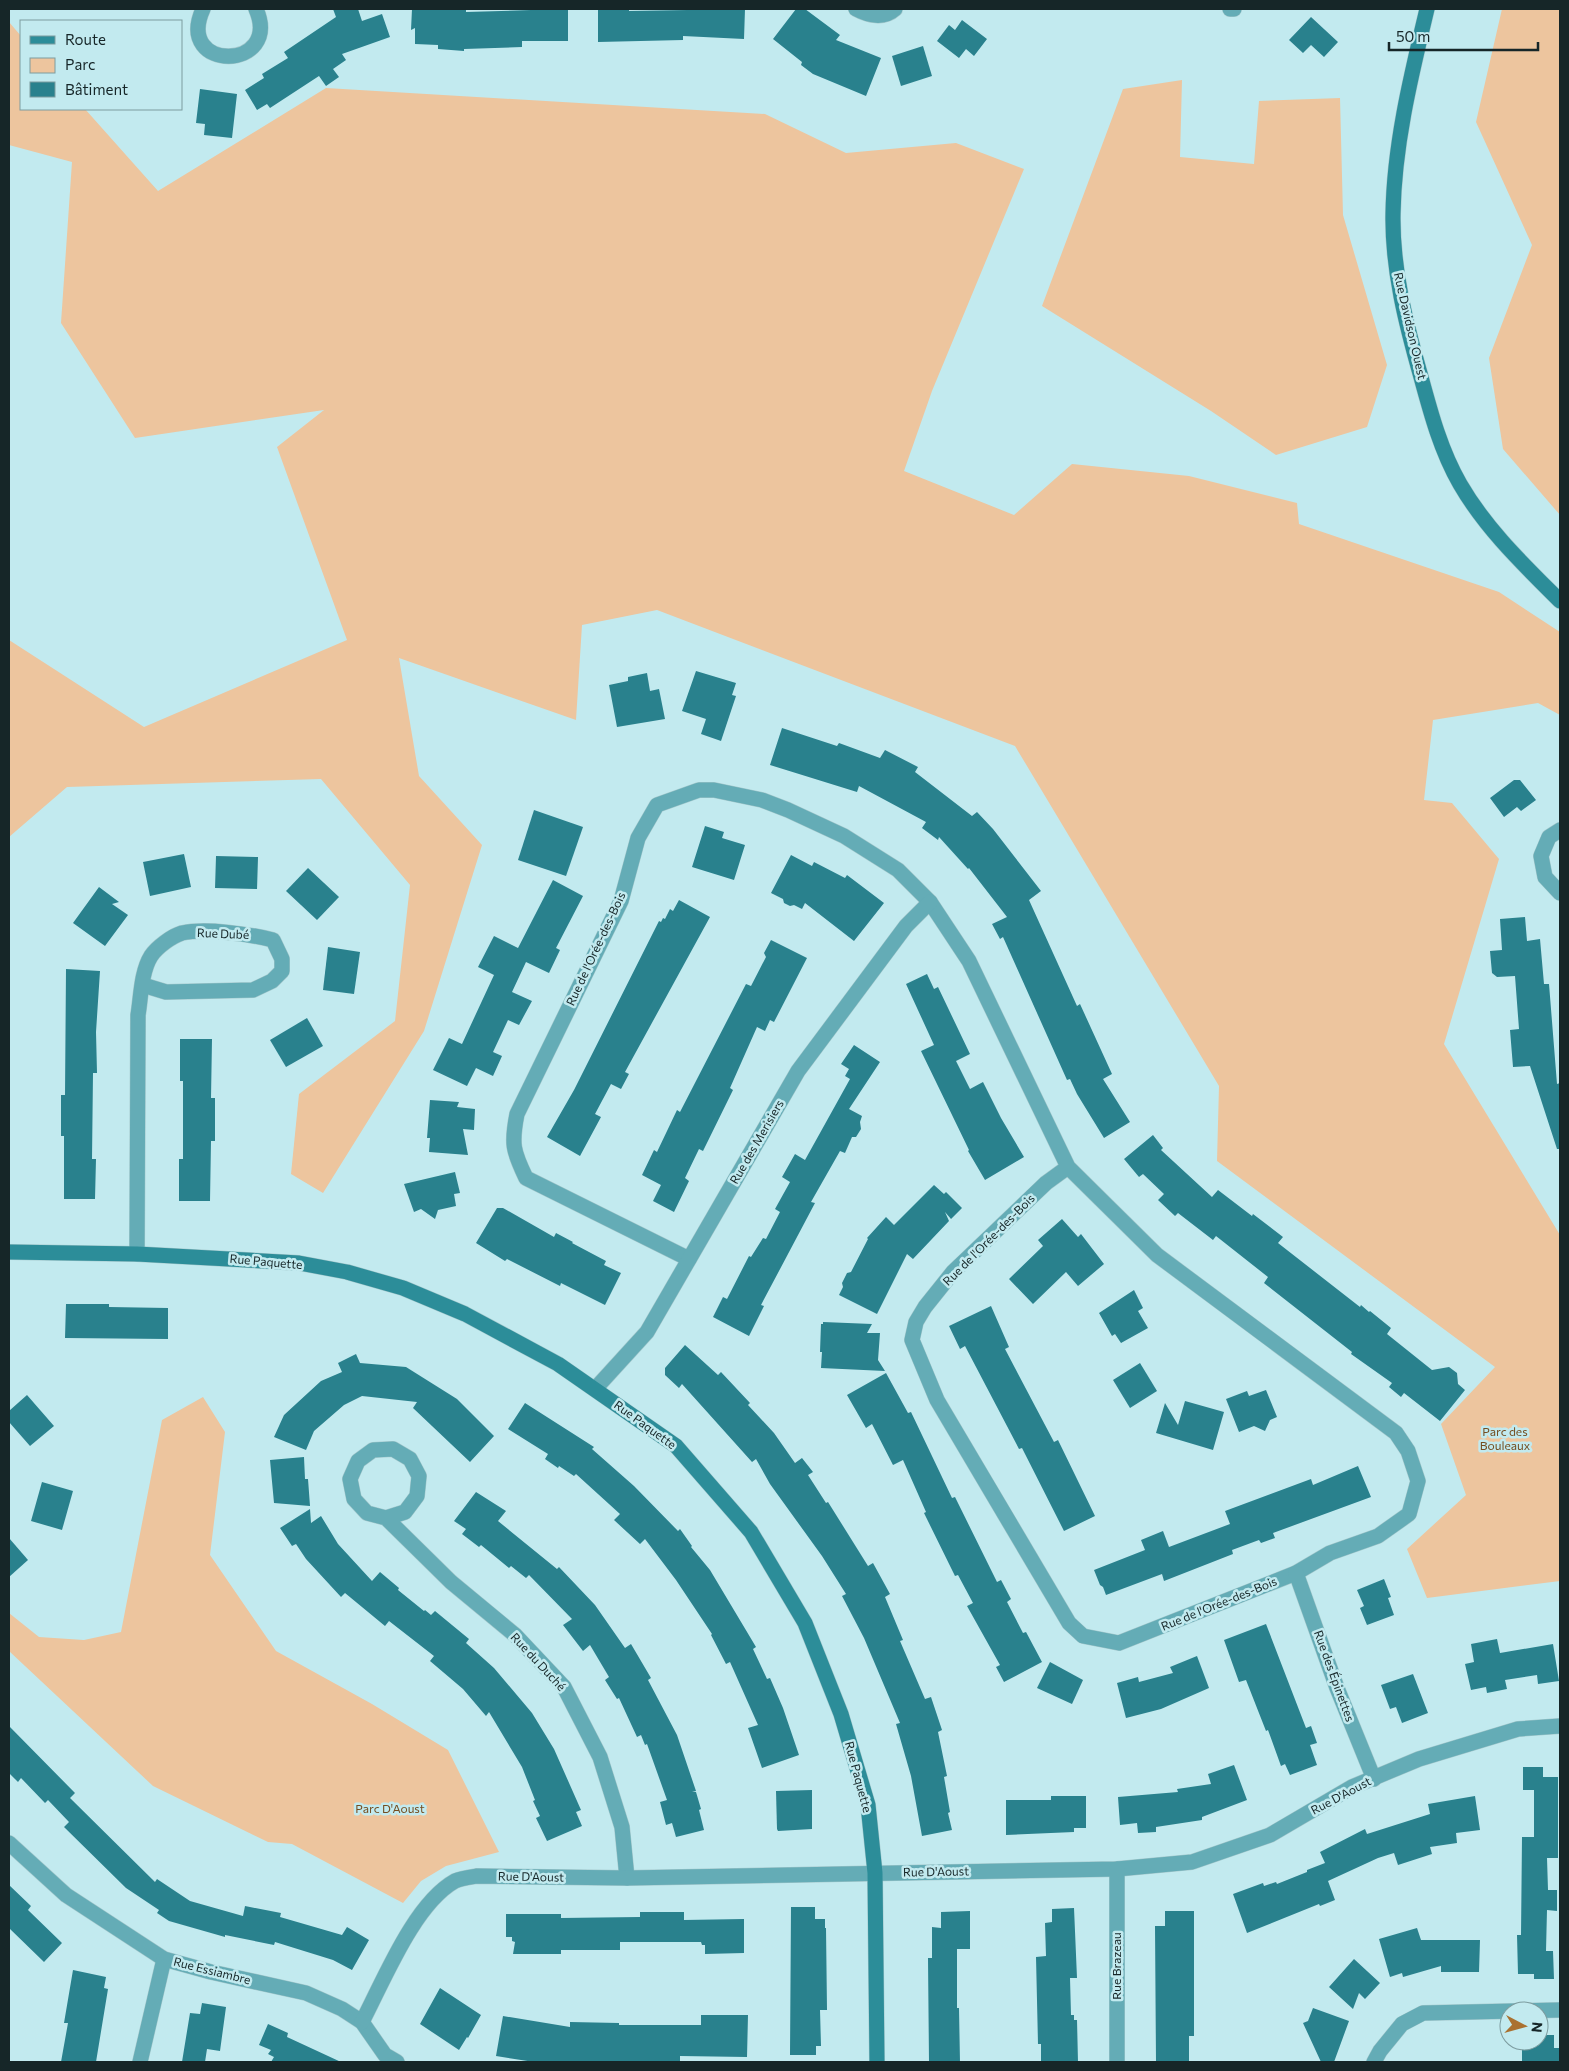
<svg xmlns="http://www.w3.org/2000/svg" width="1569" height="2071" font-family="Commissioner,sans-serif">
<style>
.green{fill:#edc59e}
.building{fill:#29818d}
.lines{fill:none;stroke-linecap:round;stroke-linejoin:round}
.street-casing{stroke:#a3c7cb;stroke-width:16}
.secondary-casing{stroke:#a3c7cb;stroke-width:16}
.street{stroke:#64acb6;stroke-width:15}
.secondary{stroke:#2c8d99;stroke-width:15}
.labels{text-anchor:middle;stroke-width:5;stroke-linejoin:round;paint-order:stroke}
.street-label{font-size:12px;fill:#162628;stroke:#c2eaef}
.park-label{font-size:12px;fill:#744d20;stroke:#c2eaef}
</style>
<rect width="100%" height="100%" fill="#c2eaef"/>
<g class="green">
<path d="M1502 9H1560V515L1503 449 1489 358 1532 245 1476 122Z"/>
<path d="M9 22 21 36V109H85L158 191 326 88 765 114 846 153 956 143 1024 169 932 391 904 471 1014 515 1072 464 1189 476 1297 503 1299 524 1499 592 1560 632V715L1538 703 1433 720 1424 800 1452 803 1499 859 1444 1044 1560 1235V1581L1427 1598 1407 1549 1466 1495 1441 1424 1495 1367 1217 1161 1219 1086 1015 746 657 610 582 625 576 720 399 658 419 776 482 845 424 1031 323 1193 291 1174 299 1094 395 1021 410 885 321 779 67 787 9 837V640L144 727 347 640 277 447 324 410 135 438 61 323 72 162 9 145Z"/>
<path d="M1182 80 1180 157 1254 164 1259 101 1340 98 1343 215 1387 365 1367 427 1276 455 1211 411 1042 306 1123 89Z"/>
<path d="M203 1397 225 1432 210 1555 276 1651 372 1704 448 1750 499 1852 446 1866 421 1881 403 1903 292 1844 268 1842 153 1786 9 1651V1613L39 1637 84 1640 121 1632 162 1420Z"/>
</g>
<g class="building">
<path d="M333 9H358L362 21 382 14 390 37 342 54 346 60 333 69 339 77 326 86 319 76 270 108 267 104 257 110 245 90 264 78 262 74 288 58 284 52 336 17Z"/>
<path d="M412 9 466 10V12L562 9 568 10V41H522V47L464 49V51L438 49V45L415 44V28L411 30Z"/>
<path d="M598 9H629V11L745 9 744 39 683 36V40L598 42Z"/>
<path d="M796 9H805L840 35 836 40 881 58 866 96 813 74 801 65 802 62 773 39Z"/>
<path d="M1311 17 1338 42 1324 57 1311 45 1303 53 1289 40Z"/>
<path d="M962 20 987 39 974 56 966 49 959 58 937 41 949 25 955 30Z"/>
<path d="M923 46 932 76 901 86 892 56Z"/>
<path d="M200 89 237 94 232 138 204 135 205 124 196 123Z"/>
<path d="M696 671 736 683 732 695 736 696 721 741 701 734 706 719 682 711Z"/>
<path d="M647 673 650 691 659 689 665 719 617 727 609 685 628 681V677Z"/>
<path d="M782 728 837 746 839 743 880 758 885 750 918 767 915 772 972 816 977 812 993 829 1041 891 1029 900 1077 1006 1080 1004 1112 1074 1103 1079 1130 1122 1104 1138 1077 1094 1070 1079 1067 1080 1003 937 1000 939 992 924 1007 917 969 868 968 869 939 837 938 840 922 828 926 822 859 786 857 792 770 765Z"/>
<path d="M1514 780H1520L1536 800 1521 811 1517 807 1504 817 1490 798Z"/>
<path d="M534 810 583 827 566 876 518 860Z"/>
<path d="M705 826 724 832 722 838 745 845 734 880 692 867Z"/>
<path d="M184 854 191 887 150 896 143 862Z"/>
<path d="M791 855 812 866 814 862 845 878 847 875 884 903 854 941 805 903 802 909 794 905 790 906 784 903 783 899 771 893Z"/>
<path d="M216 856 258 857 257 889 215 888Z"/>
<path d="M308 868 339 897 317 920 286 891Z"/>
<path d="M553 880 583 896 556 948 560 950 549 973 526 962 512 992 532 1001 519 1025 508 1020 493 1052 502 1056 493 1076 476 1068 467 1086 433 1070 449 1038 462 1044 494 975 478 967 494 936 518 948Z"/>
<path d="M99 887 119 902 112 904 128 915 105 946 73 923Z"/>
<path d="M679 900 710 917 625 1072 629 1074 621 1089 611 1084 595 1114 601 1117 580 1156 547 1137 574 1090 659 921 661 922 663 918 665 919 670 909 673 911Z"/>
<path d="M1525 917 1527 941 1540 939 1544 984H1549L1557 1084 1560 1083V1149H1557L1530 1066 1513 1067 1510 1030 1519 1029 1515 976 1497 977 1492 973 1490 951 1502 950 1500 919Z"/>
<path d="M771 940 807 958 774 1022 770 1020 765 1031 757 1027 730 1088 733 1090 703 1151 699 1149 685 1178 689 1181 674 1212 653 1201 661 1185 642 1175 654 1150 657 1152 677 1110 680 1112 746 984 751 986 766 957 764 953Z"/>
<path d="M328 947 360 952 354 994 323 990Z"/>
<path d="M66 969 100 971 96 1032 97 1073H93L92 1159H96L95 1199H64V1136H61V1095H65Z"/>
<path d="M927 974 934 989 938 987 970 1054 956 1061 970 1089 983 1082 1001 1118 1024 1157 985 1180 968 1151 969 1150 921 1051 934 1045 906 984Z"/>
<path d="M307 1018 323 1046 286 1067 270 1040Z"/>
<path d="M180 1039H212L211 1098H215V1141H211L210 1201H179V1159H183V1081H180Z"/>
<path d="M854 1045 880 1062 849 1109 862 1116 860 1122 861 1129 856 1137H852L845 1153 840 1151 811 1202 815 1203 761 1305 764 1306 749 1336 713 1317 723 1297 727 1299 749 1256 751 1257 763 1238 766 1239 780 1212 775 1209 790 1182 782 1177 795 1154 805 1160 850 1079 845 1076 849 1069 841 1064Z"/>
<path d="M430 1100 459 1102 457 1107 475 1109 474 1130 463 1129 468 1155 429 1152 430 1138H427Z"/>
<path d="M1153 1135 1163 1148 1161 1150 1212 1197 1218 1190 1252 1216 1253 1214 1283 1237 1278 1243 1360 1307 1361 1305 1369 1312 1370 1311 1391 1328 1387 1334 1432 1370 1449 1367 1457 1373 1458 1384 1465 1390 1440 1421 1404 1393 1401 1397 1389 1387 1392 1383 1351 1354 1352 1352 1264 1283 1268 1277 1216 1236 1213 1240 1178 1213 1175 1216 1158 1200 1164 1194 1143 1174 1139 1177 1124 1159Z"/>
<path d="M455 1172 460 1193 454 1194 456 1206 438 1210 435 1219 421 1209 414 1212 404 1184Z"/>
<path d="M934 1185 944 1194 946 1192 962 1208 951 1219 945 1212 949 1221 913 1259 907 1254 877 1314 839 1295 843 1287 842 1283 847 1273 851 1272 868 1239 867 1238 886 1217 894 1225Z"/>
<path d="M497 1208H503L554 1237 556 1233 573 1242 572 1243 606 1261 604 1265 621 1273 605 1305 561 1283 560 1286 507 1259 505 1261 476 1243Z"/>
<path d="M1062 1219 1078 1237 1081 1234 1104 1264 1078 1286 1066 1272 1033 1304 1009 1279 1043 1246 1038 1240Z"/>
<path d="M1134 1290 1143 1308 1138 1311 1148 1328 1121 1343 1115 1334 1112 1336 1099 1313Z"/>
<path d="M66 1304H109V1307L168 1308V1339L65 1338Z"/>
<path d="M991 1306 1009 1347 1005 1349 1054 1442 1058 1440 1095 1516 1064 1531 1022 1448 1019 1449 965 1346 960 1349 949 1326Z"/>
<path d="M823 1322 872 1324 867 1333H880L878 1360 885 1371 821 1368 822 1352H820L821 1324H823Z"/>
<path d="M685 1345 718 1375 721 1372 750 1403 748 1405 774 1433 795 1463 802 1458 813 1472 808 1475 826 1503 828 1502 868 1566 873 1563 890 1594 885 1597 903 1640 900 1641 925 1699 931 1697 942 1730 938 1732 947 1776 944 1777 950 1812 948 1813 952 1830 922 1836 911 1776 896 1724 900 1723 864 1638 842 1596 846 1594 822 1556 770 1484 756 1459 752 1462 682 1384 679 1388 665 1375V1368Z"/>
<path d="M356 1354 360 1363 406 1367 457 1399 494 1436 470 1462 413 1408 417 1402 362 1396 344 1405 314 1431 306 1450 274 1437 284 1415 321 1381 342 1372 338 1363Z"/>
<path d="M1140 1363 1157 1391 1130 1408 1113 1380Z"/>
<path d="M886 1373 908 1413 911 1412 952 1498 955 1497 997 1582 1001 1580 1011 1599 1007 1602 1023 1633 1026 1632 1042 1662 1004 1682 996 1667 1000 1665 967 1606 973 1603 958 1575 955 1576 924 1513 926 1512 903 1460 893 1465 872 1424 866 1428 847 1395Z"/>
<path d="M1266 1390 1277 1417 1270 1420 1265 1431 1254 1426 1239 1432 1226 1399 1247 1391 1249 1396Z"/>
<path d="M27 1395 54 1426 30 1446 9 1422V1411Z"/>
<path d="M1185 1401 1224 1412 1213 1450 1156 1433 1165 1403 1178 1425Z"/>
<path d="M525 1403 594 1447 592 1449 634 1486 678 1531 680 1529 692 1546 691 1547 710 1570 756 1647 753 1649 767 1679 770 1678 783 1708 799 1755 762 1768 748 1728 758 1725 730 1662 726 1664 711 1635 712 1634 676 1580 645 1539 640 1544 614 1520 620 1514 576 1474 574 1476 559 1466 558 1468 545 1459 548 1454 508 1429Z"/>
<path d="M304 1457 305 1479H308L310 1506 274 1503 270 1460Z"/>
<path d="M1358 1466 1371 1497 1273 1533 1275 1538 1261 1543 1259 1540 1232 1550 1233 1554 1164 1581 1162 1574 1106 1595 1103 1587 1100 1585 1094 1570 1145 1550 1141 1540 1163 1531 1169 1547 1230 1524 1225 1511 1311 1479 1313 1485Z"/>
<path d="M42 1482 73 1491 62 1530 31 1521Z"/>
<path d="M476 1492 506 1511 498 1521 557 1569 559 1567 595 1605 625 1648 631 1644 651 1678 648 1680 677 1735 696 1791 692 1792H696L701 1809 699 1810 704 1830 676 1837 672 1823 666 1825 660 1802 667 1800 647 1744 645 1745 641 1735 637 1737 619 1698 617 1699 605 1680 609 1677 590 1645 583 1651 563 1625 572 1619 529 1575 526 1578 511 1566 509 1568 481 1545 479 1547 462 1534 466 1529 454 1521Z"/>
<path d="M310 1509 311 1523 321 1516 338 1544 372 1581 380 1572 399 1588 398 1590 424 1611 425 1610 431 1615 435 1611 469 1639 466 1643 494 1668 532 1713 554 1749 581 1810 576 1812 582 1826 547 1841 536 1818 540 1816 533 1801 535 1800 522 1767 489 1712 486 1716 463 1689 430 1661 434 1656 389 1621 385 1626 345 1593 341 1597 306 1559 296 1544 292 1546 280 1528Z"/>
<path d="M9 1538 28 1560 9 1577Z"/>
<path d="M1384 1579 1391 1597 1388 1598 1394 1615 1367 1625 1360 1608 1364 1606 1357 1590Z"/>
<path d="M1266 1624 1306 1728 1311 1726 1317 1743 1310 1745 1317 1765 1290 1775 1285 1764 1281 1766 1268 1730 1266 1731 1246 1680 1239 1682 1224 1640Z"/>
<path d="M1497 1639 1500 1653 1553 1644 1559 1681 1538 1684 1537 1675 1505 1680 1507 1689 1487 1693 1486 1687 1471 1690 1465 1664 1474 1662 1471 1644Z"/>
<path d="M1197 1656 1209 1688 1161 1709 1126 1718 1117 1683 1138 1677 1139 1682 1173 1673 1170 1667Z"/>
<path d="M1050 1662 1083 1680 1072 1704 1037 1688Z"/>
<path d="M1413 1674 1428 1713 1402 1723 1396 1707 1390 1709 1381 1685Z"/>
<path d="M9 1726 75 1793 70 1798 155 1882 157 1879 190 1901 243 1916 245 1906 281 1913 280 1917 342 1935 347 1927 369 1940 352 1970 333 1960 275 1942 274 1945 225 1935V1937L169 1921 157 1913 159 1910 126 1888 64 1827 69 1822 48 1800 45 1803 21 1778 18 1782 9 1773Z"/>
<path d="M1234 1765 1247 1800 1202 1817V1820L1156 1827V1832L1138 1833 1137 1823 1120 1825 1118 1797 1178 1792 1177 1789 1211 1784 1208 1774Z"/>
<path d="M1523 1767H1543V1777H1558V1858H1547L1548 1890H1557V1911L1547 1910 1546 1951H1553L1554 1979H1534V1974H1518L1517 1935H1521L1522 1837H1534V1790H1523Z"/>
<path d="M812 1790V1829L778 1831 777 1829 776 1791Z"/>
<path d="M1051 1796H1086V1828H1074V1832L1006 1835V1800H1051Z"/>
<path d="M1475 1796 1480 1830 1456 1833 1457 1843 1430 1847 1432 1854 1398 1865 1394 1853 1378 1858 1328 1881 1335 1900 1320 1906 1319 1904 1247 1933 1233 1894 1263 1883 1264 1886 1276 1882 1277 1884 1307 1872V1870L1325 1863 1320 1852 1365 1829 1367 1834 1430 1814 1428 1804Z"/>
<path d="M9 1885 31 1906 28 1910 62 1943 44 1962 9 1928Z"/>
<path d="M791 1907H815V1919H825V1928H826L827 2010H820L821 2046H816V2055H790Z"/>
<path d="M1074 1908 1077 1978H1070L1071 2015H1074V2020H1077L1078 2062H1041V2044H1038L1036 1957 1046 1956 1045 1923 1052 1922V1909Z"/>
<path d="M970 1911V1949H957V2008H959L960 2062H929L928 1958H932V1927L941 1928V1912Z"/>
<path d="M1165 1911H1194V2036H1189V2062H1156L1155 1926H1165Z"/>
<path d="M640 1912H684V1920L744 1919V1953L705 1954V1945H702L701 1942H620V1950H561V1954H513L515 1942 512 1941V1937H506V1914H561V1918L640 1917Z"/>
<path d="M1417 1928 1421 1940H1480L1479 1972H1441V1966L1403 1977 1402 1973 1390 1977 1379 1939Z"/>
<path d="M1354 1959 1380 1983 1365 1999 1359 1993 1353 2009 1329 1987Z"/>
<path d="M73 1970 106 1977 104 1988 108 1989 96 2062H61L68 2023H64Z"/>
<path d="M440 1988 481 2015 468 2038 467 2037 459 2050 420 2024Z"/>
<path d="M202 2003 226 2007 220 2051 207 2049 205 2062H182L190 2013 200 2014Z"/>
<path d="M1313 2008 1349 2021 1334 2062H1321L1303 2023 1308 2021Z"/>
<path d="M701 2015H748L747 2057 680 2056V2062H534L496 2056 503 2016 570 2027V2022L619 2023V2025H701Z"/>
<path d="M268 2024 288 2033 287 2037 341 2062H271L274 2057 268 2054 271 2050 259 2045Z"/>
<path d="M1539 2035H1554V2048H1560V2062H1522V2041H1539Z"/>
</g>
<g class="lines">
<defs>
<g id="street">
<path d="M203 9C174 73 283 71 256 9"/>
<path d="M856 9C869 16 884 19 895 9"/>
<path d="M1230 9H1234"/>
<path d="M1560 830 1549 837 1541 856 1545 877 1560 893"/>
<path d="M137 1254 138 1015C141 997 141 972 151 956 157 947 172 936 182 933 206 928 249 934 273 940L282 959V971L272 981 253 990 166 992 143 985"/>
<path d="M689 1259 526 1178C513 1151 511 1144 517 1114L621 901 638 838 657 805 699 790H714L762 800 788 810 844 836 898 870 930 902 969 961 1068 1167 1157 1255 1396 1433 1408 1451 1418 1481 1409 1514 1378 1536 1330 1553 1296 1573 1119 1643 1083 1636 1069 1623 937 1400 912 1340 916 1322 925 1307 953 1272 1046 1183 1068 1167"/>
<path d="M595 1389 647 1332 798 1071 906 926 930 902"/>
<path d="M386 1518 405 1512 417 1496 419 1476 410 1459 393 1449 373 1450 358 1461 350 1479 354 1499 367 1513 386 1518 451 1582 515 1635 564 1687 600 1757 622 1827 627 1878"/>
<path d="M1296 1573 1337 1688 1374 1779"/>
<path d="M9 1843 66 1895 164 1959 211 1972 306 1993 342 2009 362 2022 385 2055 397 2062"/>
<path d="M362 2022C384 1980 414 1904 455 1881 461 1878 470 1877 477 1876L627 1878 1117 1869 1192 1862 1270 1835 1352 1787 1419 1759 1518 1729 1560 1726"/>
<path d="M140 2062 164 1959"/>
<path d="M1117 2062V1869"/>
<path d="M1374 2062 1380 2051 1402 2024 1423 2013 1560 2010"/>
</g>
<g id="secondary">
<path d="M1427 9C1411 76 1394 145 1393 214 1392 269 1406 324 1421 377 1431 414 1441 451 1460 484 1486 529 1524 565 1560 601"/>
<path d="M9 1252 137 1254 299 1263 347 1272 403 1288 465 1314 558 1364 676 1446 751 1532 805 1623 841 1714 868 1805 875 1873 877 2062"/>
</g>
</defs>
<use href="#street" class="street-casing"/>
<use href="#secondary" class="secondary-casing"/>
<use href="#street" class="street"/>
<use href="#secondary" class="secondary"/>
</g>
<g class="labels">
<g class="street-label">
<text transform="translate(1410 326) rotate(77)" y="4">Rue Davidson Ouest</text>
<text transform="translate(223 934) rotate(2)" y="4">Rue Dubé</text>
<text transform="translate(596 949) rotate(-65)" y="4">Rue de l'Orée-des-Bois</text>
<text transform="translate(757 1142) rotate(-60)" y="4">Rue des Merisiers</text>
<text transform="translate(989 1240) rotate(-45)" y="4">Rue de l'Orée-des-Bois</text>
<text transform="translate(266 1262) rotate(5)" y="4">Rue Paquette</text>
<text transform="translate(645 1425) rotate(36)" y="4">Rue Paquette</text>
<text transform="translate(1219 1604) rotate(-22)" y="4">Rue de l'Orée-des-Bois</text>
<text transform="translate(538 1662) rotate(47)" y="4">Rue du Duché</text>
<text transform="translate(1334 1676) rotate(70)" y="4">Rue des Épinettes</text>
<text transform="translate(858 1777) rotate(75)" y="4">Rue Paquette</text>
<text transform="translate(1341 1796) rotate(-28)" y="4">Rue D'Aoust</text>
<text transform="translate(936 1872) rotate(-1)" y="4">Rue D'Aoust</text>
<text transform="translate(531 1877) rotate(1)" y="4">Rue D'Aoust</text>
<text transform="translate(1117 1966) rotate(-90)" y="4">Rue Brazeau</text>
<text transform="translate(212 1971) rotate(14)" y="4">Rue Essiambre</text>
</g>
<g class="park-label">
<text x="1505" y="1436">Parc des<tspan x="1505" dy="14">Bouleaux</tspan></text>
<text x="390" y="1813">Parc D'Aoust</text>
</g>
</g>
<rect width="1569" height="2071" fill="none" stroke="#162628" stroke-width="20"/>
<rect x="20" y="20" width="162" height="90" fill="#c2eaef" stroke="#7d9c9f"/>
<rect x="30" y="36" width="25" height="8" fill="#2c8d99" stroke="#7d9c9f"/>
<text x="65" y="45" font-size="15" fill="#162628">Route</text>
<rect x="30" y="58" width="25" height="15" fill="#edc59e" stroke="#7d9c9f"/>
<text x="65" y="70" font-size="15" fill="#162628">Parc</text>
<rect x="30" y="82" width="25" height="15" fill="#29818d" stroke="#7d9c9f"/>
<text x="65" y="95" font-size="15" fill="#162628">Bâtiment</text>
<g transform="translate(1524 2026) rotate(96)"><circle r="24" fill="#c2eaef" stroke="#7d9c9f"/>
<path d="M0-4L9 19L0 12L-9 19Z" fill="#aa7130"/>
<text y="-8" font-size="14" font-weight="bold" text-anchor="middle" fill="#162628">N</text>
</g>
<path d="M1389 42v8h149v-8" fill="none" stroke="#162628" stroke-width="2.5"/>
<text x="1396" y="42" font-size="15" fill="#162628" stroke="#c2eaef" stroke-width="4" paint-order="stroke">50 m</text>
</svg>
